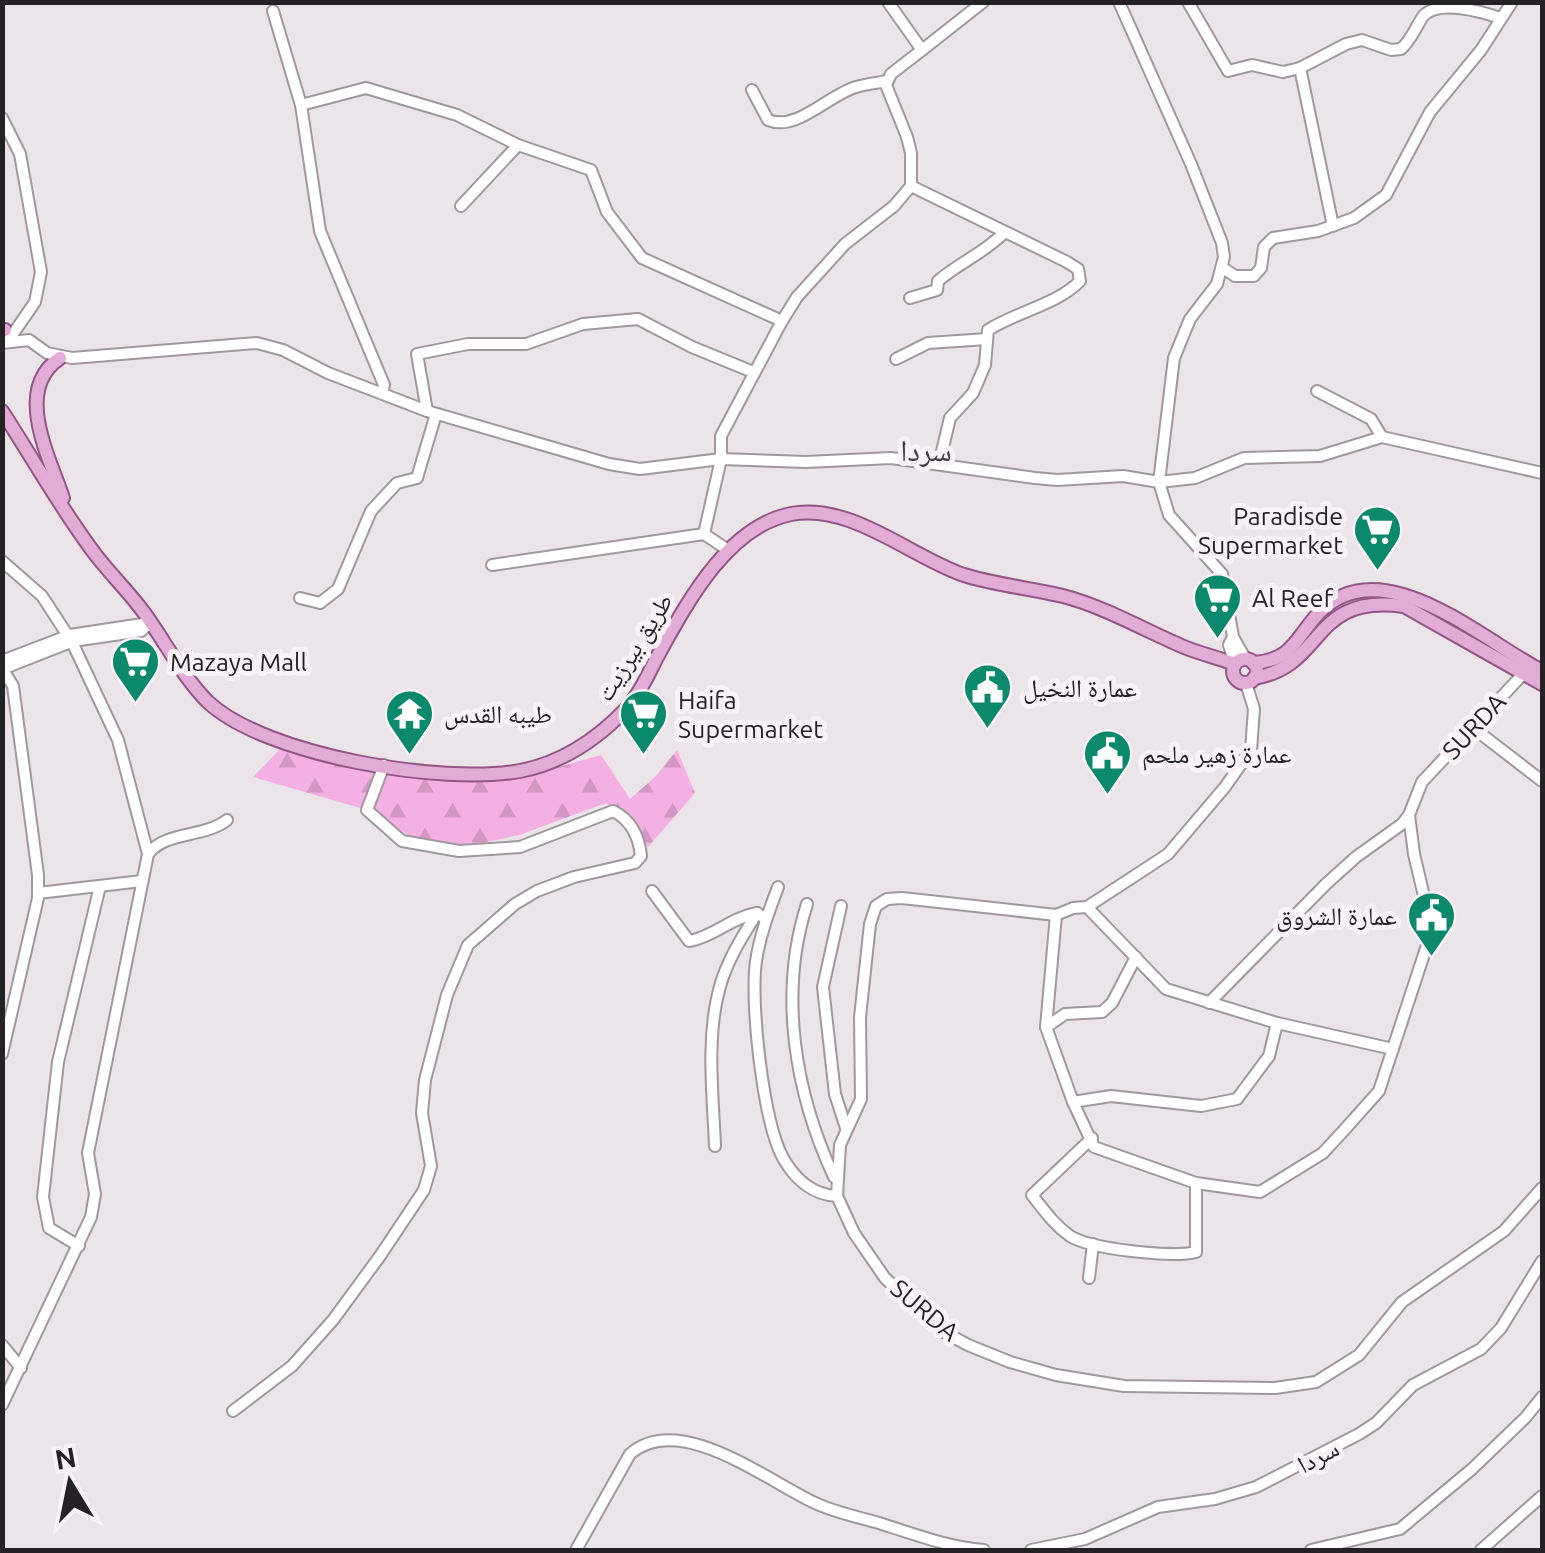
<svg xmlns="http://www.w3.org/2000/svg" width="1545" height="1553" font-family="Ubuntu,'Noto Naskh Arabic',sans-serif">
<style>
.forest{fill:url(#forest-firs)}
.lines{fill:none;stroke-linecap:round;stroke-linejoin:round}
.minor-casing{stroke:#9f989d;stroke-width:14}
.major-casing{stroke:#935786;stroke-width:16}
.minor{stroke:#fff;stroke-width:10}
.major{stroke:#e2acd6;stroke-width:12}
.labels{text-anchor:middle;stroke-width:10;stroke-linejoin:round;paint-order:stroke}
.poi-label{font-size:25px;fill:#242224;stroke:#f8f2f6;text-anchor:start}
.street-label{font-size:25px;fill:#242224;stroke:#f8f2f6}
.quarter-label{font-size:30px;fill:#433e42;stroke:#f8f2f6}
</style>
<defs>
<pattern id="forest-firs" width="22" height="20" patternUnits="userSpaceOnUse" patternTransform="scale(2.5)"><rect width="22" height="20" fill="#f5b0e3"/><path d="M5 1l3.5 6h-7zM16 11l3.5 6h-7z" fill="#d297c3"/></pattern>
</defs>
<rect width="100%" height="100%" fill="#ebe4e9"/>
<path class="forest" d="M286 743 461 782 527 776 601 755 630 799 655 777 677 750 695 793 648 847 606 803 519 835 467 846 410 836 367 810 253 777Z"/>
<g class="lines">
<defs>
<g id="minor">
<path d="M1119 2 1191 164 1222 243 1224 257 1217 284 1190 319 1174 358 1159 482 1169 515 1222 574 1233 637 1246 660"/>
<path d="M1188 2 1228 71 1252 65 1283 72 1300 68 1346 44 1362 40 1391 50 1401 49C1412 39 1416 26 1424 15 1440 0 1480 11 1500 18"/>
<path d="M273 11 301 105 320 231 384 385 382 393"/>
<path d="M922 50 983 2"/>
<path d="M1300 68 1333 226"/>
<path d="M752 90 768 120C797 132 828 95 856 87 866 84 877 83 887 81"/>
<path d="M301 105 366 88 457 115 518 145 591 170 607 212 642 258 782 321"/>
<path d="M2 118 20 154 41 272 35 302 8 341"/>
<path d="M911 186 1067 262 1078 269 1080 281C1058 304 1016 312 988 330L985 365 973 393 950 418 939 464"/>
<path d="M461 206 518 145"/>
<path d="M1223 268 1235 276H1254L1261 268 1264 247 1273 238 1318 231 1354 218 1386 195 1430 112 1481 50 1512 2"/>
<path d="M910 298 937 290 938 281C960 262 983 254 1005 232"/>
<path d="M2 343 29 340 47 353 72 358 257 343 283 350 328 373 427 411 609 464 640 469 721 459 806 462 891 458 1035 478 1057 480 1123 476 1159 482 1195 478 1244 458 1320 456 1382 437 1542 473"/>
<path d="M896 359 928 343 987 339"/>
<path d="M1317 391 1371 419 1382 437"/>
<path d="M427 411 417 354 468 344H526L583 324 638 319 692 347 753 372"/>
<path d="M728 550 704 534 721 459V436L782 321 797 297 845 244 894 206 911 186V153L907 137 886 85 891 74 922 50 888 2"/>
<path d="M2 561 42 596 72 642 118 740 148 854"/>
<path d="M492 565 704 534"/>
<path d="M300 598 320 603 338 589 371 511 397 483 417 478 436 414"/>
<path d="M1233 637 1229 645 1235 664"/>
<path d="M2 661 70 635 149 623"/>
<path d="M2 668 13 686 38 875V898L2 1054"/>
<path d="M2 669 73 641 141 631 150 623"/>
<path d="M1246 683 1254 709 1251 750 1225 787 1168 854 1087 907 1073 908 1056 915 902 898 887 899 876 906 870 924 860 1017 861 1099 840 1145 837 1196 854 1233 885 1278 942 1331 968 1345 1010 1362 1056 1375 1124 1386 1275 1388 1316 1382 1359 1355 1402 1302 1504 1231 1542 1188"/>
<path d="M1472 727 1542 781"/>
<path d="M778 887C769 911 760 935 756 961 750 1003 763 1121 783 1158 795 1179 813 1195 837 1196"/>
<path d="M652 891 689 941C713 937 732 917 757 913"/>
<path d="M38 893 142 881"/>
<path d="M807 904C778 994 795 1093 834 1177"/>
<path d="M841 906 823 987 835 1094 846 1128"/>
<path d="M1087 907 1166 989 1277 1023 1393 1049"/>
<path d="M1056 915 1046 1027 1073 1102 1094 1147 1196 1183 1260 1192 1323 1153 1346 1128 1379 1091 1432 930 1414 854 1409 815 1422 782 1524 673"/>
<path d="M1209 1003 1326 884 1356 857 1402 824 1409 815"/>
<path d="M1046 1027 1065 1014 1102 1012 1112 1003 1136 957"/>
<path d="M1073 1102 1111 1096 1201 1106 1237 1099 1269 1056 1277 1023"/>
<path d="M1092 1138 1032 1195C1044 1210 1054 1225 1070 1236 1090 1249 1173 1258 1196 1252V1183"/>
<path d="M715 1146C713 1096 706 1039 719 990 726 962 742 937 757 913L766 919"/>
<path d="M79 1246 49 1228 43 1197 58 1062 100 886"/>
<path d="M1089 1278 1093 1244"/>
<path d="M2 1345 21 1368"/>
<path d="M2 1405 91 1217 95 1194 88 1153 148 854C165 831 204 838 227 820"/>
<path d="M233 1411 292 1366 333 1320 380 1256 424 1190 431 1166 422 1113 425 1080 447 995 468 945 515 904 537 891 574 877 635 863 641 856C639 836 631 820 613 811L520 847 459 851 402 841 367 810 384 765"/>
<path d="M576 1550 630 1454C679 1411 766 1480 813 1502 833 1512 858 1517 879 1523 914 1534 947 1547 984 1550"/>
<path d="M1031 1550 1085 1539 1158 1507 1215 1499 1256 1487 1359 1434 1376 1423 1413 1385 1481 1349 1501 1328 1542 1261"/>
<path d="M1311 1550 1400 1529 1472 1469 1526 1417 1542 1397"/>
<path d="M1481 1550 1542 1496"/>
</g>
<g id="major">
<path d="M2 330H5"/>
<path d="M60 358C13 389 49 456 63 498"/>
<path d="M2 411C33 459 61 509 95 554 111 575 130 593 145 614 166 643 182 676 208 702 266 756 443 785 520 771 562 763 596 740 625 710 639 695 648 675 657 657 686 605 726 527 791 514 852 503 909 556 964 575 996 585 1030 588 1063 596 1105 607 1144 630 1184 647 1201 654 1219 658 1235 664"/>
<circle cx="1245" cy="671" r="12"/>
<path d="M1253 663C1292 660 1294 641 1317 615 1379 545 1483 641 1542 671"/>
<path d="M1254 678C1327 666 1309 593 1404 606L1542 684"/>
</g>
</defs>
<use href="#minor" class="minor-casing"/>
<use href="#major" class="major-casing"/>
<use href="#minor" class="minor"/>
<use href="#major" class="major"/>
</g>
<defs>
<symbol id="supermarket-pin" viewBox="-11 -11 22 30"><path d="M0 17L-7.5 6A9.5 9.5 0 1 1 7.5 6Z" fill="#0b896c" stroke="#f8f2f6"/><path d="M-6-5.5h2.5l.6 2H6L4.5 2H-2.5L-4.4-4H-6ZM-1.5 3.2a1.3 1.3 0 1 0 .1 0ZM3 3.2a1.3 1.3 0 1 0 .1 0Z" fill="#fff"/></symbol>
<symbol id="civic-pin" viewBox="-11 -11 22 30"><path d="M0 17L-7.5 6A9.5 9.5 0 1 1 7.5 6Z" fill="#0b896c" stroke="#f8f2f6"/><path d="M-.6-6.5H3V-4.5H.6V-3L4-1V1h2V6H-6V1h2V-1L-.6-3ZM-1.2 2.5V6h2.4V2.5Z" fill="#fff"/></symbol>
<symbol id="temple-pin" viewBox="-11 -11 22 30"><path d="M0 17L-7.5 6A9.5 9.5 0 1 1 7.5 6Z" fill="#0b896c" stroke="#f8f2f6"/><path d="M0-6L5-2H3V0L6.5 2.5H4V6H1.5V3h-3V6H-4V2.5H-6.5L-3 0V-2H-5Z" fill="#fff"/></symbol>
</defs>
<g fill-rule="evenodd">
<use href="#supermarket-pin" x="1350" y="502" width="55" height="75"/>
<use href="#supermarket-pin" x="1190" y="570" width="55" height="75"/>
<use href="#supermarket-pin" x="108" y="634" width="55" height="75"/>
<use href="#civic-pin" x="960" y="660" width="55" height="75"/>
<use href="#temple-pin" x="382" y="686" width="55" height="75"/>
<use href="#supermarket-pin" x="616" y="686" width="55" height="75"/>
<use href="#civic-pin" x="1080" y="726" width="55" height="75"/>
<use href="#civic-pin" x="1404" y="888" width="55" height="75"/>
</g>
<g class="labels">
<g class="poi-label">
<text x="1343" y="525" text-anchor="end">Paradisde<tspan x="1343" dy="29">Supermarket</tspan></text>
<text x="1252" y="607">Al Reef</text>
<text x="170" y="671">Mazaya Mall</text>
<text x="1023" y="697">عمارة النخيل</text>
<text x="678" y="709">Haifa<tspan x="678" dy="29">Supermarket</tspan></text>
<text x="444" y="723">طيبه القدس</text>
<text x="1142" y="763">عمارة زهير ملحم</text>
<text x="1397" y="925" text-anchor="end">عمارة الشروق</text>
</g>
<g class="street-label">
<text transform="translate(634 647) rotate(-58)" y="9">طريق بيرزيت</text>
<text transform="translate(1474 726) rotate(-47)" y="9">SURDA</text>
<text transform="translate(925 1310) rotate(40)" y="9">SURDA</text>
<text transform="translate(1318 1456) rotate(-28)" y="9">سردا</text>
</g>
<g class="quarter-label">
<text x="926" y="461">سردا</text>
</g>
</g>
<rect width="1545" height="1553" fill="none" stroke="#242224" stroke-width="10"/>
<g transform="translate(70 1483) rotate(350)" stroke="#f8f2f6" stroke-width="8" paint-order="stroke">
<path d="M0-8L18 38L0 25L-18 38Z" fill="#242224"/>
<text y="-15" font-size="28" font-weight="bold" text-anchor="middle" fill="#242224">N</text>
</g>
</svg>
